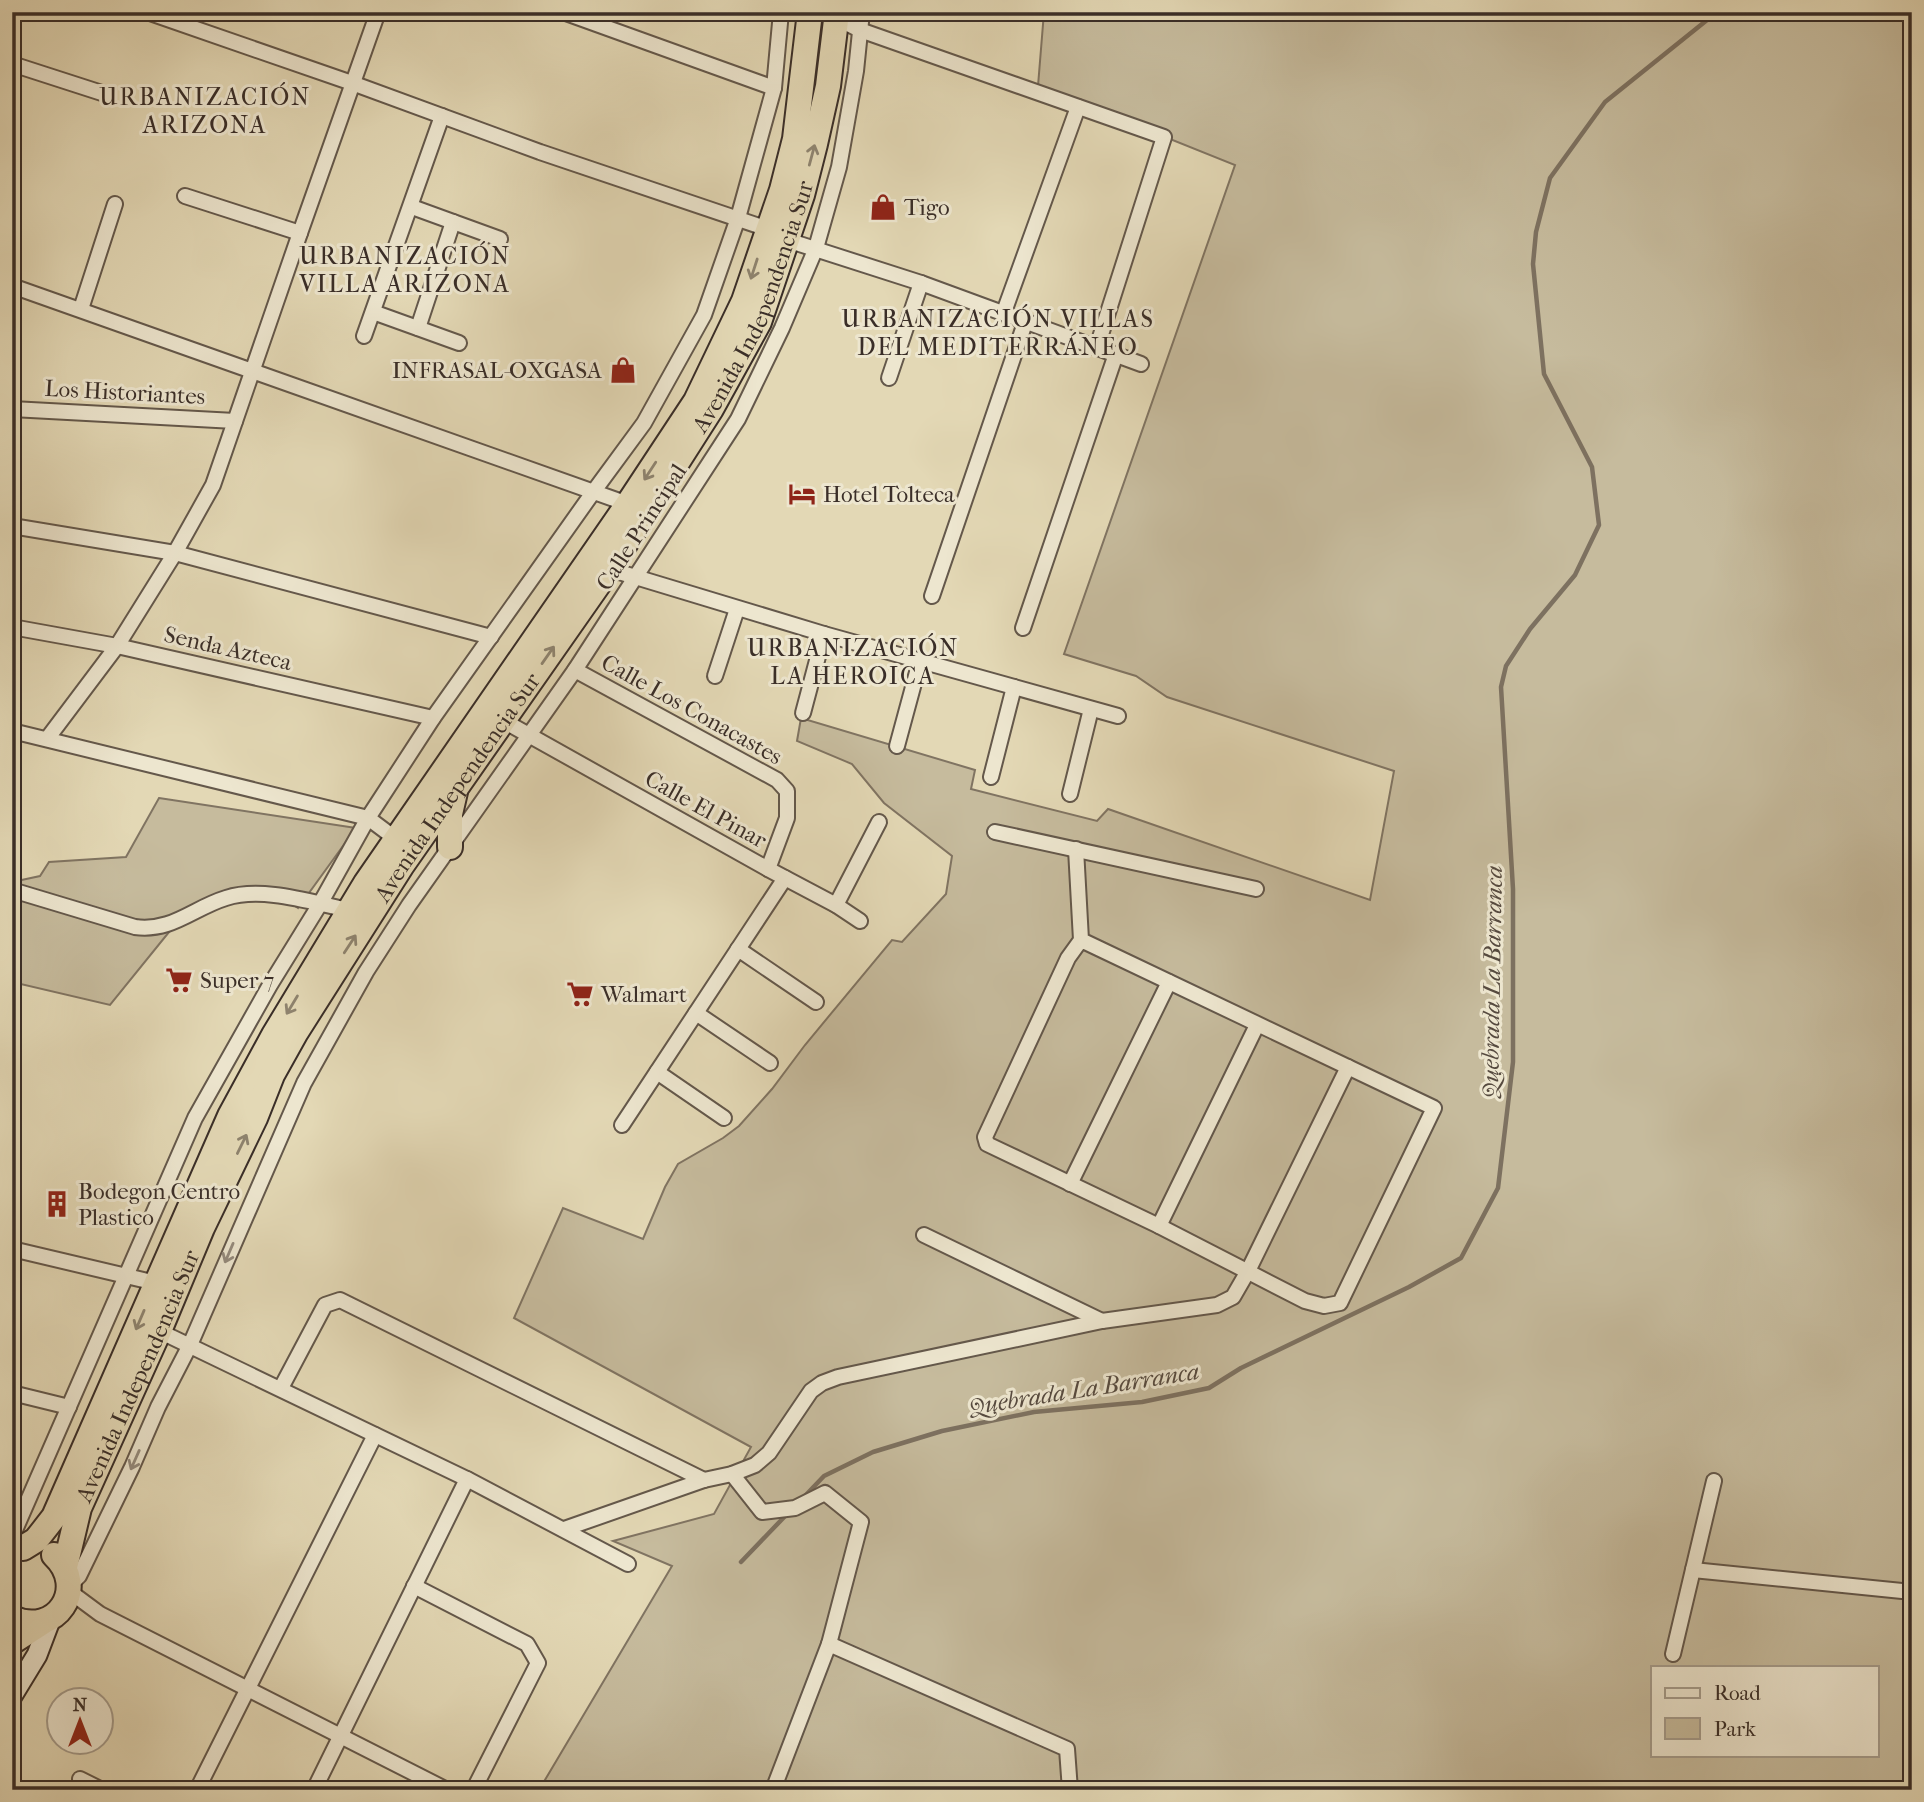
<svg xmlns="http://www.w3.org/2000/svg" width="1924" height="1802" font-family="'IM FELL French Canon',serif">
<style>
.green{fill:#c6bb9d;stroke:#807462;stroke-width:2;fill-rule:evenodd}
.lines{fill:none;stroke-linecap:round;stroke-linejoin:round}
.stream{stroke:#7d7160;stroke-width:4.5}
.street-casing{stroke:#64584b;stroke-width:18}
.secondary-casing{stroke:#3a2e28;stroke-width:23}
.highway-casing{stroke:#3a2e28;stroke-width:28}
.street{stroke:#ede6cf;stroke-width:14}
.secondary{stroke:#ede6cf;stroke-width:19}
.highway{stroke:#e3d8b5;stroke-width:24}
.oneway{stroke:#8e836e}
.oneway2{stroke:#948a7c}
.labels{text-anchor:middle;stroke-width:6;stroke-linejoin:round;paint-order:stroke}
.poi-label{font-size:23px;fill:#3a2e28;stroke:#ede6cf;text-anchor:start}
.street-label{font-size:23px;fill:#3a2e28;stroke:#ede6cf}
.neighbourhood-label{font-size:24px;letter-spacing:2px;fill:#3a2e28;stroke:#ede6cf}
.water-label{font-size:24px;font-style:italic;fill:#564a3f;stroke:#ede6cf}
</style>
<rect width="100%" height="100%" fill="#e3d8b5"/>
<filter id="stains"><feTurbulence type="fractalNoise" baseFrequency=".00286" numOctaves="4"/><feColorMatrix values="0 0 0 0 .2 0 0 0 0 .09 0 0 0 0 .02 0 0 0 .5 -.17"/></filter>
<radialGradient id="worn" r=".72"><stop offset=".6" stop-color="#630" stop-opacity="0"/><stop offset="1" stop-color="#630" stop-opacity=".3"/></radialGradient>
<g class="green">
<path d="M1044 12H1912V1790H539L672 1566 613 1541 714 1514 751 1447 514 1318 563 1208 643 1239 665 1187 678 1164 723 1138 739 1126 772 1089 805 1045 892 940 902 942 946 894 952 856 884 803 852 764 797 741 801 718 975 770 971 789 1097 821 1108 809 1370 900 1394 771 1167 697 1136 676 1064 654 1235 165 1038 86ZM1653 1667H1877V1755H1653Z"/>
<path d="M159 798 356 828 298 908C283 896 247 898 228 902 211 906 183 920 169 932L110 1005 12 982V882L40 876 49 862 126 857Z"/>
</g>
<g class="lines">
<g class="stream">
<path d="M802 1499 824 1476 873 1452 942 1431 1034 1412 1142 1402 1209 1388 1241 1368 1409 1287 1461 1258 1498 1188 1513 1062V889L1501 687 1506 666 1530 629 1575 575 1599 525 1592 467 1544 374 1533 264 1536 232 1550 178 1605 102 1717 12"/>
<path d="M741 1562 789 1512"/>
</g>
<defs>
<g id="street">
<path d="M147 12 352 83 540 152 768 229"/>
<path d="M563 12 774 88"/>
<path d="M836 18 860 30 1164 137 1097 347"/>
<path d="M12 64 108 95"/>
<path d="M185 196 300 233"/>
<path d="M412 207 500 239"/>
<path d="M787 240 921 283 1141 364"/>
<path d="M12 286 628 504"/>
<path d="M81 309 115 204"/>
<path d="M373 312 459 343"/>
<path d="M1004 312 1078 107"/>
<path d="M418 328 453 222"/>
<path d="M364 336 442 116"/>
<path d="M889 378 921 283"/>
<path d="M12 409 235 421"/>
<path d="M12 526 175 553 491 637"/>
<path d="M609 569 824 634 1118 716"/>
<path d="M932 596 1026 320"/>
<path d="M12 627 117 646 433 718"/>
<path d="M1023 628 1116 354"/>
<path d="M575 670 777 780 787 791V818L768 869"/>
<path d="M715 676 737 609"/>
<path d="M803 713 824 634"/>
<path d="M502 720 768 869 836 905 860 921"/>
<path d="M12 731 368 818 396 839"/>
<path d="M47 739 117 646 175 553 213 485 300 233 378 12"/>
<path d="M897 746 920 661"/>
<path d="M991 777 1014 687"/>
<path d="M1070 794 1091 709"/>
<path d="M995 832 1256 889"/>
<path d="M1076 849 1081 940 1068 958 985 1137 987 1144 1159 1226 1305 1301 1324 1306 1340 1303 1434 1108 1081 940"/>
<path d="M12 890 135 927C172 932 193 908 226 898 263 886 313 903 349 910"/>
<path d="M836 905 879 822"/>
<path d="M738 949 816 1002"/>
<path d="M696 1013 770 1063"/>
<path d="M657 1072 724 1118"/>
<path d="M622 1125 785 878"/>
<path d="M1070 1184 1169 982"/>
<path d="M1159 1226 1257 1025"/>
<path d="M924 1235 1102 1321"/>
<path d="M12 1249 156 1283"/>
<path d="M159 1331 467 1479 628 1564"/>
<path d="M281 1388 325 1305 340 1300 704 1480"/>
<path d="M12 1393 69 1407"/>
<path d="M732 1474 762 1512 795 1508 825 1493 861 1522 829 1644 773 1790"/>
<path d="M564 1529 704 1480 732 1474 755 1465 769 1453 811 1391 822 1383 838 1377 1102 1321 1217 1305 1233 1297 1248 1271 1348 1067"/>
<path d="M12 1537 195 1118 270 985 320 904 368 818 433 718 594 491 644 423 704 315 738 218 774 88 781 12"/>
<path d="M1693 1570 1912 1592"/>
<path d="M69 1586 79 1576 132 1467 158 1407 190 1345 304 1083 366 972 409 905 575 670 738 419 782 328 816 248 839 167 856 71 862 12"/>
<path d="M414 1586 527 1644 538 1663 474 1789 471 1790"/>
<path d="M69 1591 100 1614 447 1790"/>
<path d="M829 1644 1067 1749 1070 1790"/>
<path d="M1673 1654 1714 1481"/>
<path d="M80 1779 102 1790"/>
<path d="M197 1790 375 1435"/>
<path d="M314 1790 467 1479"/>
</g>
<path id="secondary" d="M12 1696 37 1655 51 1618"/>
<g id="highway">
<path d="M450 847V814L455 792"/>
<path d="M23 1548 36 1540 54 1517 230 1116 274 1035 366 883 628 504 696 401 744 301 782 190 795 139 810 12"/>
<path id="s1" d="M65 1567 79 1508 159 1331 202 1228 255 1118 272 1075 296 1032 402 865 609 569 711 409 759 322 802 195 815 144 828 86 837 12"/>
<path d="M12 1618C56 1638 89 1588 54 1555"/>
<path d="M12 1642 43 1622"/>
</g>
</defs>
<use href="#street" class="street-casing"/>
<use href="#secondary" class="secondary-casing"/>
<use href="#highway" class="highway-casing"/>
<use href="#street" class="street"/>
<use href="#secondary" class="secondary"/>
<use href="#highway" class="highway"/>
</g>
<defs><path id="oneway-shaft" d="M-6 0H5M1.5-3L5.5 0L1.5 3" fill="none" stroke-width="1.6" stroke-linecap="round" stroke-linejoin="round" transform="scale(1.75)"/></defs>
<g class="oneway">
<use href="#oneway-shaft" transform="translate(812 155) rotate(-75)"/>
<use href="#oneway-shaft" transform="translate(754 269) rotate(108)"/>
<use href="#oneway-shaft" transform="translate(650 471) rotate(123)"/>
<use href="#oneway-shaft" transform="translate(548 655) rotate(-55)"/>
<use href="#oneway-shaft" transform="translate(350 944) rotate(-57)"/>
<use href="#oneway-shaft" transform="translate(292 1005) rotate(121)"/>
<use href="#oneway-shaft" transform="translate(242 1144) rotate(-64)"/>
<use href="#oneway-shaft" transform="translate(140 1320) rotate(113)"/>
</g>
<g class="oneway2">
<use href="#oneway-shaft" transform="translate(229 1253) rotate(113)"/>
<use href="#oneway-shaft" transform="translate(135 1460) rotate(114)"/>
</g>
<defs>
<symbol id="shop-bare" viewBox="-9 -9 18 18"><path d="M-5-2.5h2.3a2.7 3.5 0 0 1 5.4 0H5L5.5 6h-11ZM-1.5-2.5h3a1.5 2.3 0 0 0-3 0Z" fill="#8f2418" stroke="#ede6cf" stroke-width="2.5" paint-order="stroke"/></symbol>
<symbol id="hotel-bare" viewBox="-9 -9 18 18"><path d="M-6-4.5h1.5V1H6V5H4.5V3h-9V5H-6ZM-4 0a1.8 1.8 0 1 1 3.6 0ZM.5 0V-2.5h3Q6-2.5 6 0Z" fill="#8f2418" stroke="#ede6cf" stroke-width="2.5" paint-order="stroke"/></symbol>
<symbol id="supermarket-bare" viewBox="-9 -9 18 18"><path d="M-6-5.5h2.5l.6 2H6L4.5 2H-2.5L-4.4-4H-6ZM-1.5 3.2a1.3 1.3 0 1 0 .1 0ZM3 3.2a1.3 1.3 0 1 0 .1 0Z" fill="#8f2418" stroke="#ede6cf" stroke-width="2.5" paint-order="stroke"/></symbol>
<symbol id="building-bare" viewBox="-9 -9 18 18"><path d="M-4-6H4V6H1V3H-1V6H-4ZM-2.5-4.3h1.7v1.8h-1.7ZM.8-4.3h1.7v1.8H.8ZM-2.5-1h1.7V.8h-1.7ZM.8-1h1.7V.8H.8Z" fill="#8f2418" stroke="#ede6cf" stroke-width="2.5" paint-order="stroke"/></symbol>
</defs>
<g fill-rule="evenodd">
<use href="#shop-bare" x="864" y="188" width="38" height="38"/>
<use href="#shop-bare" x="604" y="351" width="38" height="38"/>
<use href="#hotel-bare" x="783" y="475" width="38" height="38"/>
<use href="#supermarket-bare" x="160" y="961" width="38" height="38"/>
<use href="#supermarket-bare" x="561" y="975" width="38" height="38"/>
<use href="#building-bare" x="38" y="1185" width="38" height="38"/>
</g>
<g class="labels">
<g class="poi-label">
<text x="904" y="215">Tigo</text>
<text x="602" y="378" text-anchor="end">INFRASAL-OXGASA</text>
<text x="823" y="502">Hotel Tolteca</text>
<text x="200" y="988">Super 7</text>
<text x="601" y="1002">Walmart</text>
<text x="78" y="1199">Bodegon Centro<tspan x="78" dy="26">Plastico</tspan></text>
</g>
<g class="street-label">
<text dy="8" stroke="none"><textPath href="#s1" startOffset="1444">Avenida Independencia Sur</textPath></text>
<text transform="translate(125 392) rotate(3)" y="8">Los Historiantes</text>
<text transform="translate(641 527) rotate(-57)" y="8">Calle Principal</text>
<text transform="translate(228 648) rotate(13)" y="8">Senda Azteca</text>
<text transform="translate(692 709) rotate(29)" y="8">Calle Los Conacastes</text>
<text dy="8" stroke="none"><textPath href="#s1" startOffset="877">Avenida Independencia Sur</textPath></text>
<text transform="translate(706 809) rotate(29)" y="8">Calle El Pinar</text>
<text dy="8" stroke="none"><textPath href="#s1" startOffset="205">Avenida Independencia Sur</textPath></text>
</g>
<g class="neighbourhood-label">
<text x="205" y="105">URBANIZACIÓN<tspan x="205" dy="28">ARIZONA</tspan></text>
<text x="405" y="264">URBANIZACIÓN<tspan x="405" dy="28">VILLA ARIZONA</tspan></text>
<text x="998" y="327">URBANIZACIÓN VILLAS<tspan x="998" dy="28">DEL MEDITERRÁNEO</tspan></text>
<text x="853" y="656">URBANIZACIÓN<tspan x="853" dy="28">LA HEROICA</tspan></text>
</g>
<g class="water-label">
<text transform="translate(1492 982) rotate(-89)" y="8">Quebrada La Barranca</text>
<text transform="translate(1084 1389) rotate(-9)" y="8">Quebrada La Barranca</text>
</g>
</g>
<rect width="1924" height="1802" fill="none" stroke="#e3d8b5" stroke-width="42"/>
<rect x="14" y="14" width="1896" height="1774" fill="none" stroke="#3a2e28" stroke-width="3.5"/>
<rect x="21" y="21" width="1882" height="1760" fill="none" stroke="#3a2e28" stroke-width="2"/>
<rect x="1651" y="1666" width="228" height="91" fill="#ede6cf" stroke="#a59c8c" stroke-width="2"/>
<rect x="1665" y="1688" width="35" height="10" fill="#ede6cf" stroke="#a59c8c" stroke-width="2"/>
<text x="1714" y="1700" font-size="21" fill="#3a2e28">Road</text>
<rect x="1665" y="1718" width="35" height="21" fill="#c6bb9d" stroke="#a59c8c" stroke-width="2"/>
<text x="1714" y="1736" font-size="21" fill="#3a2e28">Park</text>
<g transform="translate(80 1721)"><circle r="33" fill="#ede6cf" stroke="#a59c8c" stroke-width="2"/>
<path d="M0-5L12 26L0 18L-12 26Z" fill="#8f2418"/>
<text y="-10" font-size="19" font-weight="bold" text-anchor="middle" fill="#3a2e28">N</text>
</g>
<rect width="100%" height="100%" filter="url(#stains)"/>
<rect width="100%" height="100%" fill="url(#worn)"/>
</svg>
